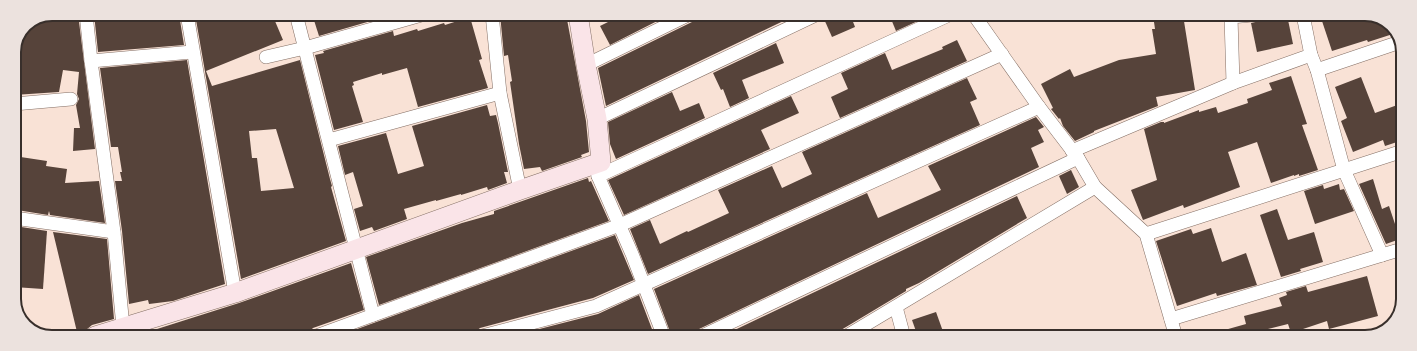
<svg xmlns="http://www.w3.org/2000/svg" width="1417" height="351" font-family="'Varela Round',sans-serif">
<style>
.building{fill:#56433a;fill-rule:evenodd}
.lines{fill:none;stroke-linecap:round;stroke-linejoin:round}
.street-casing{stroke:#846f65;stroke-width:14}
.secondary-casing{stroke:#846f65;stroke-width:20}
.street{stroke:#fff;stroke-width:13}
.secondary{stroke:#fae4e8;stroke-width:19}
.rim{fill:none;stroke:#382f2b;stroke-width:2}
</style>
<rect width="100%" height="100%" fill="#f9e2d6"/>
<g class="building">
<path d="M52 14H78L95 149 73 151 74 128H80L76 105 79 99 77 94 79 72 63 70 59 92 14 95V52L25 25Z"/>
<path d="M94 14H179L184 45 98 52Z"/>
<path d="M195 14H272L283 40 206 71 212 86 300 60 330 179 332 186 331 187 346 241 241 279ZM276 129 294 188 261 191 257 158H252L249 131Z"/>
<path d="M312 14H388V16L319 36Z"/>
<path d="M500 14H566L586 121 589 152 581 155 582 157 542 171 540 167 524 169 519 144 510 82 512 81 508 55 504 56Z"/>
<path d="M627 14H671L610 45 600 26 618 17 619 19Z"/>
<path d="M698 14H798L606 106 598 68 694 21 697 18Z"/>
<path d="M826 14H850L855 27 832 37 824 19Z"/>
<path d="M889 14H902L931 15 896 31Z"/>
<path d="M1153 15H1183L1195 90 1156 97 1158 106 1094 131V132L1075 141 1063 126 1060 118 1059 119 1051 109 1053 108 1041 84 1070 69 1074 77 1119 60 1156 54 1152 29H1155Z"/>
<path d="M1287 15 1293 44 1257 52 1251 23Z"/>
<path d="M1320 15H1373L1393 27 1396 33 1368 42 1367 40 1332 51Z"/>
<path d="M470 17 482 59 479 60 488 88 418 107 407 68 382 75V73L353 82 354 85 352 86 363 122 334 130 315 55 324 53 323 51 393 31 394 36 417 29 418 31 444 23 445 25Z"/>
<path d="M957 40 967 61 840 118 831 97 848 89 841 73 885 53 892 70 943 49 942 47Z"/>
<path d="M776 43 784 63 742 80 749 98 730 107 723 89 721 90 713 73Z"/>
<path d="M187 60 225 284 173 301 149 304 148 300 129 304 122 231 115 181H122L120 172H122L118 147H111L100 68Z"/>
<path d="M1291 76 1307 124 1302 125 1318 170 1299 176V174L1294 176V175L1271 183 1257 142 1228 152 1240 187 1184 208 1183 205 1143 220 1131 190 1157 180 1144 129 1161 122H1164V123L1199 110V112L1216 107 1218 113 1248 103 1247 99 1272 90 1269 83Z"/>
<path d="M1361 77 1375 113 1403 103V140L1385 146 1383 140 1353 152 1341 121 1347 118 1335 87Z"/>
<path d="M967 78 977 99 970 102 980 125 648 274 630 229 650 220 660 244 687 231 688 232 729 213 718 190 772 166 782 188 812 174 802 152Z"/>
<path d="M672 92 680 111 699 103 705 118 616 159 610 144 608 122Z"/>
<path d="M791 96 799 113 761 130 770 149 624 215 608 180Z"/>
<path d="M487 105 490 116 496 115 498 123 508 172H504L507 183 488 190 487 187 461 195V194L436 201V200L404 209 407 219 374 231 372 227 360 231 354 209 363 206 353 172 345 175 338 146 386 133 398 174 424 166 412 126Z"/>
<path d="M1036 117 1044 127 1038 130 1044 142 1031 148 1039 167 697 330 693 333 692 337H672L654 289 867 193 878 218 921 199 941 190 928 166Z"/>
<path d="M14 156 47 161 46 166 67 169 65 183 99 181 105 223 50 215 49 211 48 215 17 210 18 202H14Z"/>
<path d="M1071 170 1079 187 1067 194 1059 176Z"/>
<path d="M588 178 589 182 591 181 609 221 379 305 366 257 462 223 494 214V211Z"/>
<path d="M1373 179 1382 209 1389 206 1400 239 1386 244 1359 184Z"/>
<path d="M1339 184 1340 190 1344 189 1354 211 1315 224 1304 191 1323 185 1324 189Z"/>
<path d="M1017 196 1027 218 919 283 906 289V291L841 330 837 335 834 337H720Z"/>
<path d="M1277 209 1288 240 1314 232 1323 262 1300 269 1301 271 1281 277 1260 215Z"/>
<path d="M15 226 47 231 43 289 14 287Z"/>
<path d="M1211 228 1222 262 1246 253 1257 285 1217 296 1216 293 1177 306 1156 241 1191 229 1193 234Z"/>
<path d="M53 232 107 239 114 319 92 325 86 330 77 332Z"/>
<path d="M615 235 634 280 593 298 480 328 476 331 474 336H338Z"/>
<path d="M351 263 364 310 313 328 310 331 308 336H135L239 303Z"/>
<path d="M1367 276 1378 316 1329 329 1327 321 1291 333 1288 324 1264 330 1266 337H1215L1214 333 1246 324 1244 316 1282 306 1279 298 1287 295 1286 292 1306 286 1308 292Z"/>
<path d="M639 295 655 337 512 336 598 314Z"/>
<path d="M936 312 945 337H918L912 320Z"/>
</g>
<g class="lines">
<defs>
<g id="street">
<path d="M86 14 91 61 114 232 123 327 125 335"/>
<path d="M187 14 235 293"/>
<path d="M296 14 373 315"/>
<path d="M492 14 500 93 520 190"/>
<path d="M974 15 1039 107 1078 158 1095 187 1146 234 1176 337"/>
<path d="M1303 15 1311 55 1317 70 1344 170 1382 255"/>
<path d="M266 57 305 48 425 14"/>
<path d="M91 61 192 52"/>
<path d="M586 65 690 14"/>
<path d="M1317 70 1400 42"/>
<path d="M1233 83 1231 17 1252 15"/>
<path d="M14 104 71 99"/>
<path d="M597 119 818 14"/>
<path d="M329 140 500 93"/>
<path d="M1072 151 1233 83 1311 55"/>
<path d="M600 169 598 176 632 254 664 337"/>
<path d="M598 176 949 15"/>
<path d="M14 218 114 232"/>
<path d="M1146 234 1403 151"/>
<path d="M896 307 904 337"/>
<path d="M1171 319 1402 249"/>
<path d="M316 336 620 225 1002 54"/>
<path d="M482 336 596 306 1039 107"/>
<path d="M700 337 1078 158"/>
<path d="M845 337 1095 187"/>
</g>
<path id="secondary" d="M95 336 235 293 520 190 601 162 597 119 586 65 578 14"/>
</defs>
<use href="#street" class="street-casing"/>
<use href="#secondary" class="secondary-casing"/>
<use href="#street" class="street"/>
<use href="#secondary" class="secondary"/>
</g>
<path d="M0 0H1417V351H0ZM52 21H1365A31 31 0 0 1 1396 52V299A31 31 0 0 1 1365 330H52A31 31 0 0 1 21 299V52A31 31 0 0 1 52 21Z" fill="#ece2de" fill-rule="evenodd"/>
<path class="rim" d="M52 21H1365A31 31 0 0 1 1396 52V299A31 31 0 0 1 1365 330H52A31 31 0 0 1 21 299V52A31 31 0 0 1 52 21Z"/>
</svg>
